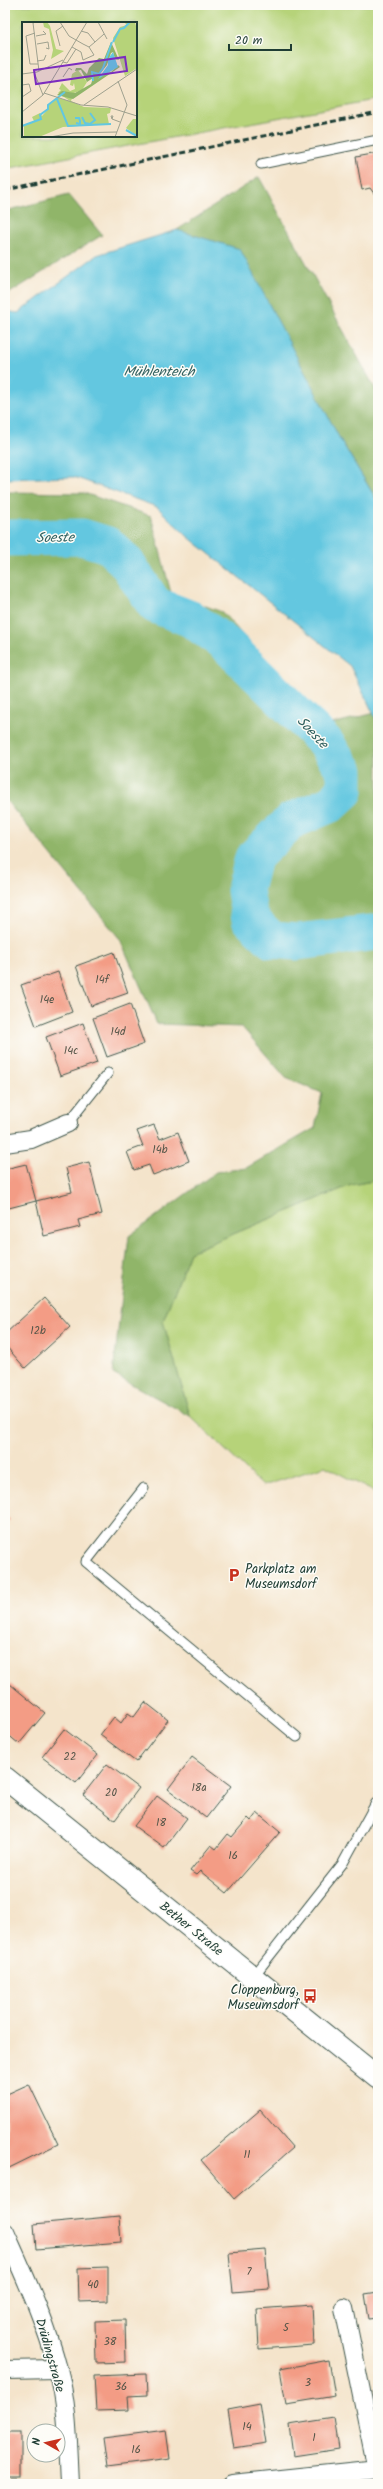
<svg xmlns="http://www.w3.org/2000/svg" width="383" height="2489" font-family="Kalam,sans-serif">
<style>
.green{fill:#b6d379;stroke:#6a8856;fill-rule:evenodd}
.forest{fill:#90b569;stroke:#58794e}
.water{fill:#63c7e0;stroke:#41828a}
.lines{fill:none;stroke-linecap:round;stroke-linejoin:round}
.river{stroke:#63c7e0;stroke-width:37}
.building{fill:#f39c85}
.lane-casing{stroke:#3f564b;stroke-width:11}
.street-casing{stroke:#3f564b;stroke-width:20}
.secondary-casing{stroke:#3f564b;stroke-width:24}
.lane{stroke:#fff;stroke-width:9}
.street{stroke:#fff;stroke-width:18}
.secondary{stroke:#fff;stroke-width:22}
.rail{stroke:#1f3d34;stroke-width:3;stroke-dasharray:6 3;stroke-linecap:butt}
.labels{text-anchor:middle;stroke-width:3;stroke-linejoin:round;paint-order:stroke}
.number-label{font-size:11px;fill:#545548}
.poi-label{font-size:13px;fill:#1f3d34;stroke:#fdfcf7;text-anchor:start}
.street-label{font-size:13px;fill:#1f3d34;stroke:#fdfcf7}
.water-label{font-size:14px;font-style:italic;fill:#30605f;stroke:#fdfcf7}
.inset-river{fill:none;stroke:#63c7e0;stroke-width:2}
.inset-road{fill:none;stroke:#9fa18f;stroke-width:1}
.view{fill:#7b2cbf;fill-opacity:0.15;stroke:#7b2cbf;stroke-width:2}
.inset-edge{fill:none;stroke:#1f3d34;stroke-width:2}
</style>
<rect width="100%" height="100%" fill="#fdfcf7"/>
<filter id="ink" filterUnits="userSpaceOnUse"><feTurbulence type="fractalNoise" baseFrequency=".025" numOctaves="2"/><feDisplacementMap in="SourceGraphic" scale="8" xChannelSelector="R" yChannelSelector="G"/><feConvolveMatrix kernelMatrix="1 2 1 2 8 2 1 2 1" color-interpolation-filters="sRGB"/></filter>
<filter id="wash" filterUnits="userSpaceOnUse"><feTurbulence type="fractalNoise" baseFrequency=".012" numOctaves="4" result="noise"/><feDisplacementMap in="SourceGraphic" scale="16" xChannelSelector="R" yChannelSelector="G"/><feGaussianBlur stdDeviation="0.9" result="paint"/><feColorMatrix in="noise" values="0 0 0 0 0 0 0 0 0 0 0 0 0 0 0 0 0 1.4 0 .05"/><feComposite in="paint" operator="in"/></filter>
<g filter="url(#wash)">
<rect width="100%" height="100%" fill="#f4e4cb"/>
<g class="green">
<path d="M5 5H378V99L5 169ZM23 23H136V136H23Z"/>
<path d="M378 1180V1494L325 1466 263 1486 190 1416 163 1321 190 1252 351 1185Z"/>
</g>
<g class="forest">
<path d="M259 177 378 394V502L340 439 177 230Z"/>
<path d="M69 195 102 235 5 296V211Z"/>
<path d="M5 492 84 493 151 516 171 593 222 612 324 726 375 713 378 723V1180L351 1185 190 1252 163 1321 190 1416 113 1374 129 1236 216 1172 246 1168 315 1128 322 1093 286 1078 242 1027 157 1024 120 939 5 799Z"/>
</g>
<path class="water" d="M177 230 240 249 340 439 378 502V723L350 666 187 536 157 507 74 477 5 479V311L18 313 97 255Z"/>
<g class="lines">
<path class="river" d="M5 538 82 537 108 545 126 562 155 605 191 619 226 644 325 742 345 771V791L331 804 291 821 253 858 245 890 250 919 272 940 297 942 378 932"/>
</g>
<g id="blocks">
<g class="building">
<path d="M378 153V199L370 188 362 190 356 157Z"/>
<path d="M114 952 128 993 91 1006 76 966Z"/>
<path d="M58 972 72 1012 36 1026 21 985Z"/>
<path d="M130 1004 144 1044 107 1057 93 1018Z"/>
<path d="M83 1023 97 1063 60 1076 46 1037Z"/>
<path d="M154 1125 160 1139 178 1132 189 1161 153 1175 149 1165 134 1170 127 1152 143 1146 137 1131Z"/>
<path d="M89 1162 102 1214 78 1220 80 1227 44 1236 36 1201 5 1209V1169L26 1164 36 1201 72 1192 66 1168Z"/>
<path d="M44 1298 70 1327 25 1368 5 1345V1334Z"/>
<path d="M5 1514 10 1520 5 1525Z"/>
<path d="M10 1684 45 1713 19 1744 5 1732V1691Z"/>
<path d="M145 1702 168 1720 136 1762 100 1735 114 1717 121 1723 128 1713 134 1717Z"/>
<path d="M64 1729 98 1755 76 1783 42 1757Z"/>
<path d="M192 1757 231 1786 206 1818 168 1789Z"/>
<path d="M107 1764 139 1788 115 1820 83 1795Z"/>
<path d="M157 1796 187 1818 164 1848 134 1826Z"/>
<path d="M257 1813 280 1832 227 1893 200 1871 196 1875 190 1871 211 1845 216 1849 228 1834 232 1837 248 1818 251 1821Z"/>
<path d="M29 2084 58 2144 7 2169 5 2095Z"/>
<path d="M260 2110 293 2148 234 2199 201 2160Z"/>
<path d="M119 2216 121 2242 36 2249 34 2224Z"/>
<path d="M265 2250 269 2289 233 2292 229 2253Z"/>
<path d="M108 2267V2301L79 2302 78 2268Z"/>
<path d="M378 2292V2318L369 2319 365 2294Z"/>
<path d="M312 2305 314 2345 259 2349 257 2309Z"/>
<path d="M125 2320 126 2362 96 2363 95 2321Z"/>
<path d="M329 2360 335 2396 286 2404 280 2369Z"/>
<path d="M146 2374 147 2395 128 2396 129 2410 96 2411 94 2376Z"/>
<path d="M260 2404 266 2443 234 2448 228 2410Z"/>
<path d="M334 2418 339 2449 293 2456 289 2425Z"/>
<path d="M166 2430 170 2459 107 2467 103 2438Z"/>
<rect x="5" y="2432" width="16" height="44"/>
</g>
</g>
</g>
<g filter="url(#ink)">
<use href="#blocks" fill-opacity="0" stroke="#3f564b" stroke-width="1"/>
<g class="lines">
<defs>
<g id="lane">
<path d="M261 164 378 140"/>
<path d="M68 1123 108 1073"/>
<path d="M144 1488 86 1562 297 1737"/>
<path d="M253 1977 343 1863 376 1803"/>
</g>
<g id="street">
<path d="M5 1143 31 1139 68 1123"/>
<path d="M5 2232C25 2277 46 2322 58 2369 68 2406 68 2445 70 2484"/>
<path d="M344 2308 377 2469"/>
<path d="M5 2370 58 2369"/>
<path d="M232 2484 378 2469"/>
</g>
<path id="secondary" d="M5 1778 378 2078"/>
</defs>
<use href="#lane" class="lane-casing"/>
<use href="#street" class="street-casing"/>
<use href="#secondary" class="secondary-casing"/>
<use href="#lane" class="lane"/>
<use href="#street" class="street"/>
<use href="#secondary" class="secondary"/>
<path class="rail" d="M5 190 378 112"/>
</g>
</g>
<defs>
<symbol id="parking-bare" viewBox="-9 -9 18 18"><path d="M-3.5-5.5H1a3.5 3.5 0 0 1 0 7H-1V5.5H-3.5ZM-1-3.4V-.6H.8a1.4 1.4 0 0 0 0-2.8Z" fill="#c8321e" stroke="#fdfcf7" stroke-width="2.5" paint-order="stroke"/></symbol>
<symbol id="bus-bare" viewBox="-9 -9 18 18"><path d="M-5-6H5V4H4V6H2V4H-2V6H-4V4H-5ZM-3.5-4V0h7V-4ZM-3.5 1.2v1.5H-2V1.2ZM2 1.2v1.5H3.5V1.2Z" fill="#c8321e" stroke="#fdfcf7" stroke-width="2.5" paint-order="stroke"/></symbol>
</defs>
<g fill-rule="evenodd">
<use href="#parking-bare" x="224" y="1565" width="20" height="20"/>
<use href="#bus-bare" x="300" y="1986" width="20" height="20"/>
</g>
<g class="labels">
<g class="number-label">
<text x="102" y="983">14f</text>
<text x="47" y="1003">14e</text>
<text x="118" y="1035">14d</text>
<text x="71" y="1054">14c</text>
<text x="160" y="1153">14b</text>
<text x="38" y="1334">12b</text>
<text x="70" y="1760">22</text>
<text x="199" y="1791">18a</text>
<text x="111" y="1796">20</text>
<text x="161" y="1826">18</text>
<text x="233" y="1859">16</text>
<text x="247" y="2158">11</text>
<text x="249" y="2275">7</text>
<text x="93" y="2288">40</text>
<text x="286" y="2331">5</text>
<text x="110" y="2345">38</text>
<text x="308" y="2386">3</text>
<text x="121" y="2390">36</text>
<text x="247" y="2430">14</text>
<text x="314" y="2441">1</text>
<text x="136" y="2453">16</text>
</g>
<g class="poi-label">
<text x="245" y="1573">Parkplatz am<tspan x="245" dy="15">Museumsdorf</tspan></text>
<text x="299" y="1994" text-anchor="end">Cloppenburg,<tspan x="299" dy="15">Museumsdorf</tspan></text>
</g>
<g class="street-label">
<text transform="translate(192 1928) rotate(39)" y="5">Bether Straße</text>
<text transform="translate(51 2355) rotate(74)" y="5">Drüdingstraße</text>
</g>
<g class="water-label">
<text x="159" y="376">Mühlenteich</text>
<text transform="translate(55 537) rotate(-1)" y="5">Soeste</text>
<text transform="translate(313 732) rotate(47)" y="5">Soeste</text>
</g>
</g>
<g transform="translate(22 22)">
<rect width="115" height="115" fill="#f4e4cb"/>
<path d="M21 0H25L28 4 34 27 42 29 29 37 31 28 27 7 22 5ZM102 0H113L115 8V46L103 54 91 16 98 5 105 3ZM56 48 65 60 60 68 52 71 49 79 62 85 89 86 88 91 85 92 87 102 41 105 17 115H2V104L12 99 10 95 18 91 20 94 27 86V83L36 76 48 79 36 71 39 68 37 67 40 61 48 69 53 67 52 61 51 64 48 63 50 52ZM111 97H115L114 113 104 106Z" fill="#b6d379"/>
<path d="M89 20 97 38 93 37 91 30 89 31 85 43 77 53 89 50 96 43 98 45 51 77 35 73 40 69 53 71 69 62 71 56 65 60 59 48 53 49 54 46H59L65 52 67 46 77 36 82 37Z" fill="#90b569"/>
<path d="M91 30 96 45 76 57 86 43V37Z" fill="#63c7e0"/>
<path class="inset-river" d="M91 20 98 7 102 6 108 0M71 59 70 50 77 52 81 46 90 20M35 77 46 104 89 102M60 95 63 101 68 102 73 98 68 91M53 96H57L58 99V102L54 101M0 104 19 97 18 93 26 87V83L43 70M104 108 115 114"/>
<path class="inset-road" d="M14 0 11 1 17 49M38 0 47 14 61 22 67 25 73 20M76 0 85 17M59 9 66 11 73 20 82 12M13 11 4 14 8 42H16M14 14 24 12 21 9M15 22 26 20 27 27 24 26M38 24 34 9 41 4M50 25 59 30 61 38 72 33 67 25M15 39 22 38 24 33M41 40 45 41 54 27M12 50 21 73M0 52 15 50 41 38M41 55 47 46 50 48M0 63 7 62 9 69 0 75M22 71 59 83 86 85 115 94M62 83 115 47M0 90 21 73 65 0M90 97 91 94H89L90 97 98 100M28 115 51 111 95 110M93 115 105 83 96 59"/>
<path class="view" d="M103 35 105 49 14 62 12 48Z"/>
<rect width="115" height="115" class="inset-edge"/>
</g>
<rect width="383" height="2489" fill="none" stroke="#fdfcf7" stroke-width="20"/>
<g transform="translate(46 2443) rotate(278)"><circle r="19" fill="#fdfcf7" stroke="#a4b0a9"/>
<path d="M0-3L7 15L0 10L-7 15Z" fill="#c8321e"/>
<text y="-6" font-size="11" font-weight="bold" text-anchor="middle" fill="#1f3d34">N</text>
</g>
<path d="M229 44v6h62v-6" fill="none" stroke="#1f3d34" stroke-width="2"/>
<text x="235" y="44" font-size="12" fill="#1f3d34" stroke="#fdfcf7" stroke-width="3" paint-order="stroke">20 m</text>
</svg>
